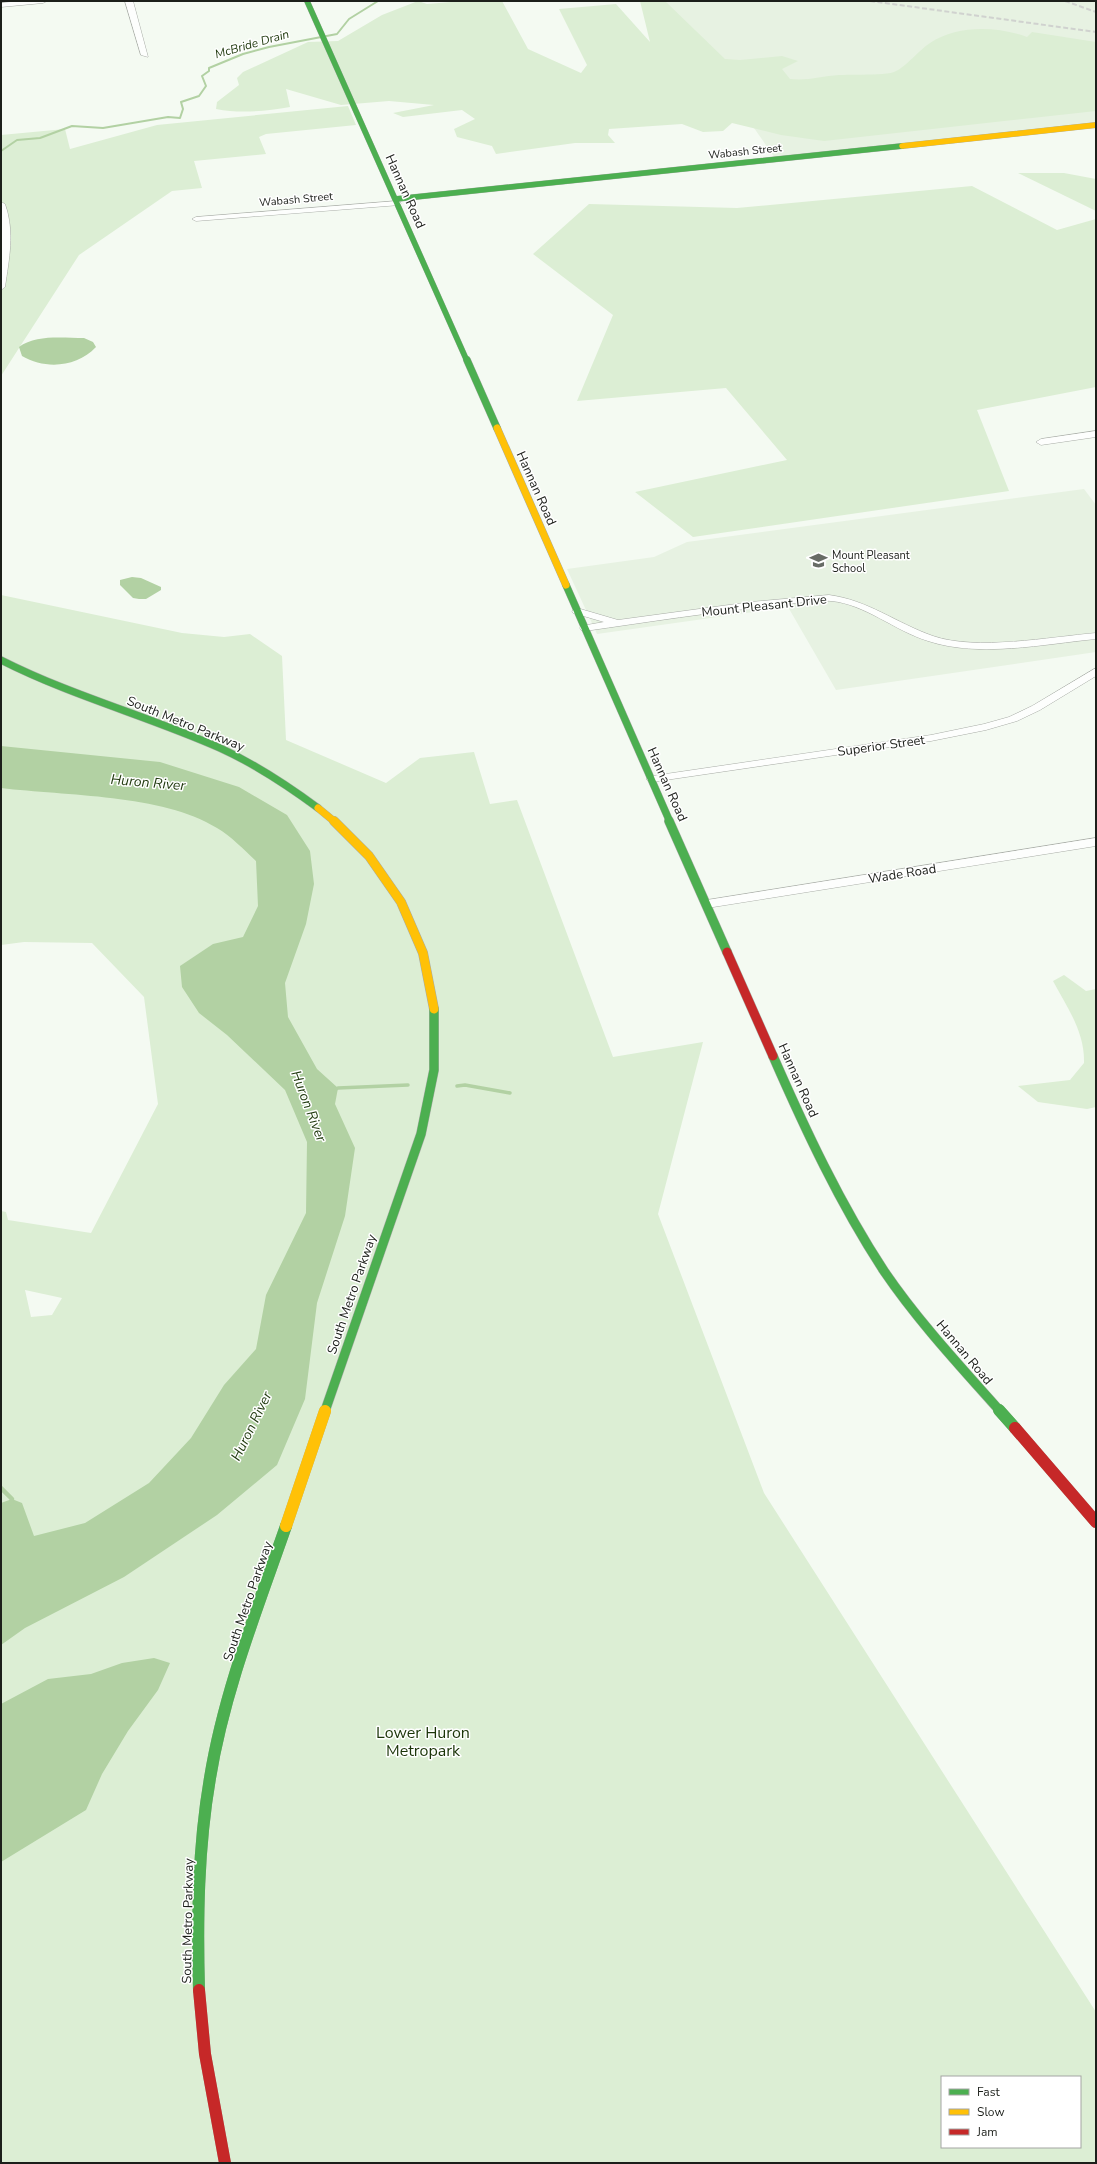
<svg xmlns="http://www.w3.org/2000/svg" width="1097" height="2164" font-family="'Nunito Sans',sans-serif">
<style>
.built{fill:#e7f2e2}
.green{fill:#dceed4;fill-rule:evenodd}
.water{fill:#b2d1a3}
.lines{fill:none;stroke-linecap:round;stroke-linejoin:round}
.stream-far2{stroke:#b2d1a3;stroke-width:2}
.stream-far1{stroke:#b2d1a3;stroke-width:3.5}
.stream{stroke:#b2d1a3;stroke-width:4.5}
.street-casing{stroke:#a8aca6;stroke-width:1}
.fast-far3-casing{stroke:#a8aca6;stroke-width:6}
.fast-far2-casing{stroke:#a8aca6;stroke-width:8}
.fast-far1-casing{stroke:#a8aca6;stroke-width:10}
.fast-casing{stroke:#a8aca6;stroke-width:12}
.slow-far3-casing{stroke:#a8aca6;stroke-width:6}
.slow-far2-casing{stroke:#a8aca6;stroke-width:8}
.slow-far1-casing{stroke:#a8aca6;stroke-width:10}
.slow-casing{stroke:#a8aca6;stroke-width:12}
.jam-far1-casing{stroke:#a8aca6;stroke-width:10}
.jam-casing{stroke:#a8aca6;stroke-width:12}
.street{fill:#fdfefd;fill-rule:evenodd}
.fast-far3{stroke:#4caf50;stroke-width:5.5}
.fast-far2{stroke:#4caf50;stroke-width:7}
.fast-far1{stroke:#4caf50;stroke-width:9}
.fast{stroke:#4caf50;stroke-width:12}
.slow-far3{stroke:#ffc107;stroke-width:5.5}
.slow-far2{stroke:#ffc107;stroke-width:7}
.slow-far1{stroke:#ffc107;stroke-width:9}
.slow{stroke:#ffc107;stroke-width:12}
.jam-far1{stroke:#c62828;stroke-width:9}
.jam{stroke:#c62828;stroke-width:12}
.rail{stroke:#d0d2cf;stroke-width:2;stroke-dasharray:5 2.5;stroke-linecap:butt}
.labels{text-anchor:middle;stroke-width:3;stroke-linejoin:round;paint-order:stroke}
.far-street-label{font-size:11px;fill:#1c1f1a;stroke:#fff}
.far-poi-label{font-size:11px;fill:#1c1f1a;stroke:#fff;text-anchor:start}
.far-water-label{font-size:12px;font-style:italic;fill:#1e380c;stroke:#fff}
.street-label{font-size:13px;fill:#1c1f1a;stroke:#fff}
.water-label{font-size:14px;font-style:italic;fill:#1e380c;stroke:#fff}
.near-park-label{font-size:16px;fill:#1b3508;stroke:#fff}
</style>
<rect width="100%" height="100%" fill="#f4faf2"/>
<g class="built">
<path d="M665 1H1096V123L775 158Z"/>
<path d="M1084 489 1096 505V652L836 690 788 607 597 634 567 569 654 557 687 542Z"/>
</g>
<g class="green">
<path d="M418 1 427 4 463 1H502L528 49 581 73 587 65 559 9 616 4 650 42 640 1H665L725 59 740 60 782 56 798 61 782 69 790 79C808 81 822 76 839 75 853 74 882 76 894 72 905 68 919 50 930 43 957 25 997 26 1027 37L1032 32 1096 42V111L824 141 781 135 732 123 723 131 703 132 682 124 609 129 608 135 615 143H575L496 154 492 146 457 137 454 129 475 119 462 110 403 117 393 113 434 105 389 101 341 105 286 89 290 107C265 111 241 114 216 109L217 102 239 85 237 78 243 72 308 42 338 41 382 15Z"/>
<path d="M348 106 356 125 266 134 259 137 266 154 194 161 202 188 172 191 79 255 1 376V135L65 129 70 149 157 125Z"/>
<path d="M1018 173H1064L1096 179V211Z"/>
<path d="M972 186 1057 230 1096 219V387L977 410 1009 491 693 537 635 492 787 460 726 388 577 401 613 315 533 254 589 204 737 208Z"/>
<path d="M1 595 182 633 224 637 250 634 282 656 286 740 386 783 420 758 474 752 490 804 517 800 613 1057 703 1042 658 1214 764 1493 1096 2012V2163H1V1211L6 1212 8 1220 91 1233 158 1104 144 997 92 943 24 942 1 945ZM25 1290 62 1298 52 1315 31 1317ZM942 2077H1080V2147H942Z"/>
<path d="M1064 975 1086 991 1096 989V1107L1087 1109 1038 1102 1018 1086 1070 1080 1084 1063C1085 1032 1067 1007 1053 981Z"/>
</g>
<g class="water">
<path d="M84 338 93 342 96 347C77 367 46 370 22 356L19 347C36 334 64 338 84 338Z"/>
<path d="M132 577 141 578 161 587V590L146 599H139L133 598 120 585V580Z"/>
<path d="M1 746 160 762 239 787 287 815 310 851 314 884 306 924 285 983 288 1017 317 1069 338 1088 335 1104 355 1148 345 1216 317 1303 305 1399 277 1465 217 1515 124 1577 25 1628 1 1645V1503L12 1499 22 1503 34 1536 85 1523 149 1483 191 1438 224 1385 256 1349 266 1295 306 1213 307 1142 285 1090 227 1035 199 1013 182 987 180 966 213 944 243 937 258 906 256 861C244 850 231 836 217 828 162 794 66 796 1 788Z"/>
<path d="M154 1658 170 1663 158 1690 128 1731 102 1774 86 1810 1 1862V1704L48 1679 91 1674 122 1663Z"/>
</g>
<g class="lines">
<path class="stream-far2" d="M1 151 17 140 40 138 72 126 103 128 168 117 180 118 183 109 181 102 199 96 206 86 202 76 209 71V68L243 54 269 47 337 34 349 19 378 1"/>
<g class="stream-far1">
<path d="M457 1086 465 1085 510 1093"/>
<path d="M334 1090 338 1088 408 1085"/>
</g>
<path class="stream" d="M1 1488 12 1499 11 1503"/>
<defs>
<g id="street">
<path d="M21 1H47L43 3 1 7V3Z"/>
<path d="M125 1H133L148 57 141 55Z"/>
<path d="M397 201 401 203 400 205 196 221 192 219 196 217Z"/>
<path d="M1 202 5 204C15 232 9 259 5 287L1 290Z"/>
<path d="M1096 431V437L1041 445 1036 442 1041 439Z"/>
<path d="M829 595C868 600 896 623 933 636 976 651 1050 637 1096 633V639C1044 644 979 658 928 641 895 631 865 604 831 601 813 600 792 604 774 606 711 612 648 622 585 631L581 630 580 628 581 626 604 622 573 613 572 611 577 608 618 620 751 602Z"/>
<path d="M1096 668V676L1040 710 1017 721 986 730 931 741 652 782 646 779 652 776 931 735 984 724 1009 717 1032 706Z"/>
<path d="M1096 838V846L707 908 701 904 707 900Z"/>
</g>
<g id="fast-far3">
<path d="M307 1 467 361"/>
<path d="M396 199 902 146"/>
</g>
<g id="fast-far2">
<path d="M467 360 497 428"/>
<path d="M566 585 670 822"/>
<path d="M1 660C72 696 148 716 220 748 255 764 287 785 318 808"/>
</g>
<g id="fast-far1">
<path d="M669 821 727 952"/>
<path d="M773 1056C805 1129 840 1204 884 1271 918 1321 960 1366 1000 1411"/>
<path d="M325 1411 421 1134 434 1070V1009"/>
</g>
<g id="fast">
<path d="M999 1410 1015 1428"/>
<path d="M199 1990C197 1919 198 1848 210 1778 224 1692 257 1609 286 1526"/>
</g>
<path id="slow-far3" d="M902 146 1096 125"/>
<g id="slow-far2">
<path d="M497 428 566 585"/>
<path d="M318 808 335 822"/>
</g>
<path id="slow-far1" d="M334 821 369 856 401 902 423 953 434 1009"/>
<path id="slow" d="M286 1526 325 1411"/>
<path id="jam-far1" d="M727 952 773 1056"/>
<g id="jam">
<path d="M1015 1428 1096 1522"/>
<path d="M199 1990 205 2054 225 2163"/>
</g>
</defs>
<use href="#street" class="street-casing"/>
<use href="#fast-far3" class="fast-far3-casing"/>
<use href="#fast-far2" class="fast-far2-casing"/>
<use href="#fast-far1" class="fast-far1-casing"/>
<use href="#fast" class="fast-casing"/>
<use href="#slow-far3" class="slow-far3-casing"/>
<use href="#slow-far2" class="slow-far2-casing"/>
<use href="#slow-far1" class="slow-far1-casing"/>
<use href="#slow" class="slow-casing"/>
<use href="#jam-far1" class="jam-far1-casing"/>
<use href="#jam" class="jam-casing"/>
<use href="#street" class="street"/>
<use href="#fast-far3" class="fast-far3"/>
<use href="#fast-far2" class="fast-far2"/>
<use href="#fast-far1" class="fast-far1"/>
<use href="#fast" class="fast"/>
<use href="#slow-far3" class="slow-far3"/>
<use href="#slow-far2" class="slow-far2"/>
<use href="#slow-far1" class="slow-far1"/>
<use href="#slow" class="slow"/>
<use href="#jam-far1" class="jam-far1"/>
<use href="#jam" class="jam"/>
<g class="rail">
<path d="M870 1 1096 32"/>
<path d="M1065 1 1096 12"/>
</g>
</g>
<defs>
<symbol id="school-bare" viewBox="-9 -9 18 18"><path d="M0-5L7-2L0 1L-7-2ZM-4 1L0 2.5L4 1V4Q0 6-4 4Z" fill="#686c66" stroke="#fff" stroke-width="2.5" paint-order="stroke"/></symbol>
</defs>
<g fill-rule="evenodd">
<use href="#school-bare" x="806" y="548" width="25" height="25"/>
</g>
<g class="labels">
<g class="far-street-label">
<text transform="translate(745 151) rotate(-6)" y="4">Wabash Street</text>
<text transform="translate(296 199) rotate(-5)" y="4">Wabash Street</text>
</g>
<g class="far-poi-label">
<text x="832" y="559">Mount Pleasant<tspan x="832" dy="13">School</tspan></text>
</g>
<g class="far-water-label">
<text transform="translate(252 44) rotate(-16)" y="4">McBride Drain</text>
</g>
<g class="street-label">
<text transform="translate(406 191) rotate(66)" y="5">Hannan Road</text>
<text transform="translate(537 488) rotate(66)" y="5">Hannan Road</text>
<text transform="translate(764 605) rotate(-6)" y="5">Mount Pleasant Drive</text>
<text transform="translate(186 723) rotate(22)" y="5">South Metro Parkway</text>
<text transform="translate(881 745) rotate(-8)" y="5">Superior Street</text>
<text transform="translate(668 784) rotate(66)" y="5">Hannan Road</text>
<text transform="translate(902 873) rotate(-9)" y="5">Wade Road</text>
<text transform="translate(799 1080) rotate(66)" y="5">Hannan Road</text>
<text transform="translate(351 1294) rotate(-71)" y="5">South Metro Parkway</text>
<text transform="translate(965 1352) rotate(50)" y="5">Hannan Road</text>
<text transform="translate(247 1601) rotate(-71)" y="5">South Metro Parkway</text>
<text transform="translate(187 1921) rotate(-89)" y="5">South Metro Parkway</text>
</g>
<g class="water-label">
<text transform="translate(148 782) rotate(5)" y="5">Huron River</text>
<text transform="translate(309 1106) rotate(69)" y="5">Huron River</text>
<text transform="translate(251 1426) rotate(-64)" y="5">Huron River</text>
</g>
<g class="near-park-label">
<text x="423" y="1738">Lower Huron<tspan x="423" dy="18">Metropark</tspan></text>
</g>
</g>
<rect width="1097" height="2164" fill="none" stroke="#1c1f1a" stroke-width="4"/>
<rect x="941" y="2076" width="140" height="72" fill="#ffffff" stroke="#a4a5a3"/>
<rect x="949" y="2089" width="20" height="6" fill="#4caf50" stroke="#a4a5a3"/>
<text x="977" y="2096" font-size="12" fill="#1c1f1a">Fast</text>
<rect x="949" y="2109" width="20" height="6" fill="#ffc107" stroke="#a4a5a3"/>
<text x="977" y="2116" font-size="12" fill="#1c1f1a">Slow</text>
<rect x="949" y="2129" width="20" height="6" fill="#c62828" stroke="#a4a5a3"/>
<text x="977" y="2136" font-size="12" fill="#1c1f1a">Jam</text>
</svg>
